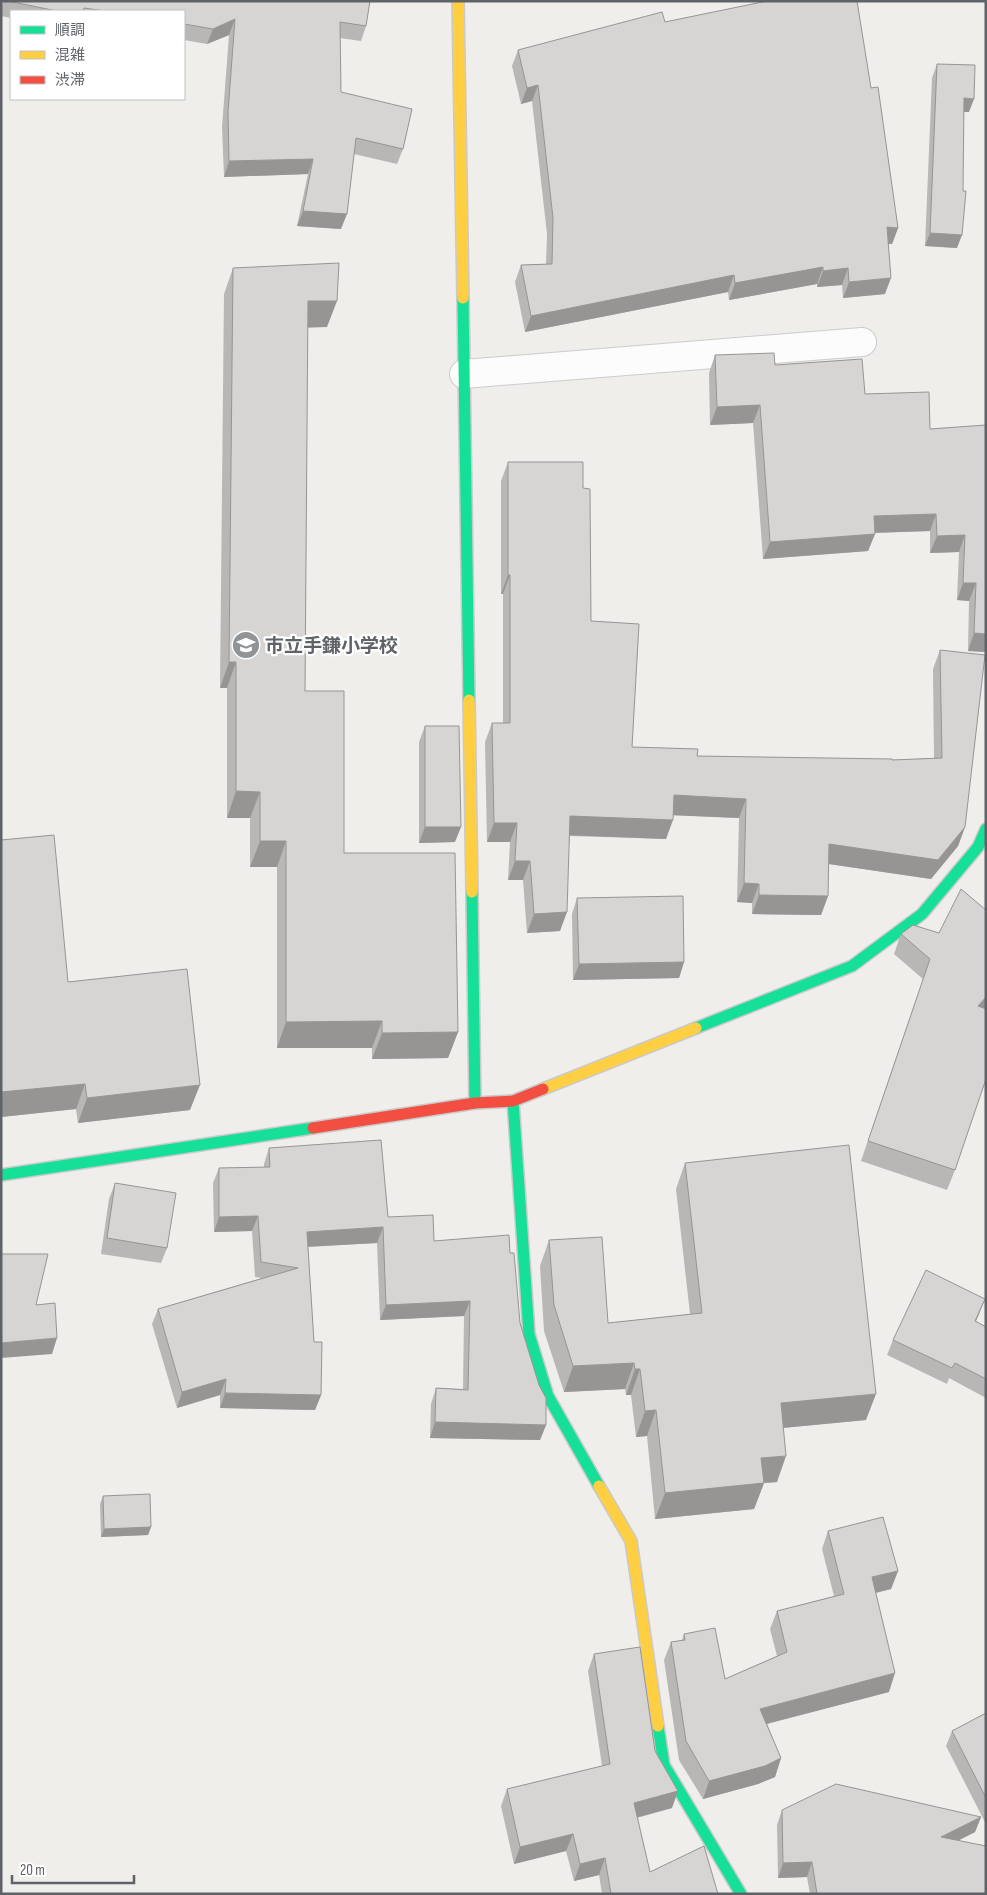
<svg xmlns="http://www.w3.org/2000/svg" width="987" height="1895" font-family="'Sofia Sans Condensed','Noto Sans JP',sans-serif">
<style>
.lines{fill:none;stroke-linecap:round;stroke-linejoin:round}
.street-casing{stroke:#cbcccc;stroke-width:30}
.fast-casing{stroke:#cacacb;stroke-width:14}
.slow-casing{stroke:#cacacb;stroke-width:14}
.jam-casing{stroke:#cacacb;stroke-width:14}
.street{stroke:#fdfcfc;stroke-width:28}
.fast{stroke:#16e098;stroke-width:11}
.slow{stroke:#ffcf43;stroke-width:11}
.jam{stroke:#f24e42;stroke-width:11}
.wall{fill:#b8b7b5}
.shaded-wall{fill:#969594}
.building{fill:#d6d5d3;stroke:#969594}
.labels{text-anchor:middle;stroke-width:4.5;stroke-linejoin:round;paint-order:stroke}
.poi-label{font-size:19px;font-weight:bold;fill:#5f6368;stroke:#fff;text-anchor:start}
</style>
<rect width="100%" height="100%" fill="#efeeea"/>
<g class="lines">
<defs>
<path id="street" d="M464 374 862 342"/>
<g id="fast">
<path d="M463 298 469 700"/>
<path d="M472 892 475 1103"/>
<path d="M696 1028 852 966 922 914 978 847 986 829"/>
<path d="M513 1101 529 1334 548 1396 599 1486"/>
<path d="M1 1175 313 1128"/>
<path d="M658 1726 664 1765 741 1894"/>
</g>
<g id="slow">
<path d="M458 1 463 298"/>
<path d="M469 700 472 892"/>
<path d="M543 1089 696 1028"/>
<path d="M599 1486 631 1541 658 1726"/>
</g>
<path id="jam" d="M313 1128 475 1103 513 1101 543 1089"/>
</defs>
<use href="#street" class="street-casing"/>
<use href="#fast" class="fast-casing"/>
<use href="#slow" class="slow-casing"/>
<use href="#jam" class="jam-casing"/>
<use href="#street" class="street"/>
<use href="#fast" class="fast"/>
<use href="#slow" class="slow"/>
<use href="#jam" class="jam"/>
</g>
<g class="wall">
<path d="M3 1H370L366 26 361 41 340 38 341 92 403 149 397 164 354 154 341 229 297 226 308 174 224 177 222 127 229 35 207 44 184 40V11H11V18L1 16V9Z"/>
<path d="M665 22 871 88 898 228 892 244H888L885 294 843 298 842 285 817 287V284L729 300 728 292 525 332 515 282 521 265 546 264 547 234 532 101 521 104 512 66 518 50Z"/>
<path d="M937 64 969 112H964L957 248 925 246 932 78Z"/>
<path d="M233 268 327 327H307L305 691 344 853 458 1032 448 1058 372 1059V1048H277V867H250V818H227V688H220L224 294Z"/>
<path d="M715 355 775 365 865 394 930 429 986 425V652L968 651 969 601 957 600 959 552 930 553V531L875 533 868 551 763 559 753 423 710 425 709 373Z"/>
<path d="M508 462 583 488 591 621 632 747 697 756 892 760 934 758 933 669 940 650 965 827 958 846 931 879 829 864 828 896 821 915 752 914V903L737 902 739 818 673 815 666 839 570 836 560 931 527 933 523 880H508L510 842H487L485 742 492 723H503V594H501V481Z"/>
<path d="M425 726 455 842 419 843V742Z"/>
<path d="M1 840 68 982 190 1110 78 1123 76 1109 1 1117Z"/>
<path d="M577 898 684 962 679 978 573 980 572 914Z"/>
<path d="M913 925 985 1009 955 1170 947 1190 861 1161 923 979 894 954 901 934Z"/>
<path d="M269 1148 388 1217 434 1241 510 1253 520 1323 546 1425 540 1440 430 1438 431 1404 436 1388 463 1389 464 1316 380 1320 377 1243 308 1247 314 1342 321 1395 315 1410 220 1408V1395L177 1408 152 1324 158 1309 262 1278 255 1277 252 1231 214 1232 213 1183 219 1168 264 1167V1164Z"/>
<path d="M685 1163 866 1420 783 1428 777 1482 764 1483 754 1509 655 1519 647 1436 636 1437 631 1395H626L625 1389 564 1392 544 1331 540 1266 549 1240 608 1323 690 1314 676 1189Z"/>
<path d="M115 1183 167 1248 161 1263 101 1254 109 1199Z"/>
<path d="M979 1314 976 1321 986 1327V1398L949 1378 947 1384 887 1355 893 1340Z"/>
<path d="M103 1496 151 1527 148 1535 101 1537 100 1504Z"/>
<path d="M828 1531 898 1571 891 1589 876 1593 889 1692 767 1724 781 1758 775 1777 758 1784 703 1799 679 1760 664 1660 671 1642 682 1640 684 1634 725 1679 777 1656 770 1629 777 1611 834 1596 822 1549Z"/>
<path d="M594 1654 655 1751 672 1808 637 1818 650 1872 718 1894H602L599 1875 574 1881 566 1851 514 1864 501 1806 507 1789 602 1766 588 1671Z"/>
<path d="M986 1713V1824L946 1746 952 1731Z"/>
<path d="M782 1810 981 1817 975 1832 958 1841 986 1894H810L807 1877 778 1878 777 1825Z"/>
</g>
<g class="shaded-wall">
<path d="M235 19 229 35 207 44 213 29Z"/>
<path d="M538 85 532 101 521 104 527 88Z"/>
<path d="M964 98 974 99 969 112H959Z"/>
<path d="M313 159 308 174 224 177 229 161Z"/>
<path d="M303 211 347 214 341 229 297 226Z"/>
<path d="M887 227 898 228 892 244H881Z"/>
<path d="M930 233 962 235 957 248 925 246Z"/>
<path d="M823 267 817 284 729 300 735 283Z"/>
<path d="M848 268 842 285 817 287 823 271Z"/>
<path d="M734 275 728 292 525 332 531 316Z"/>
<path d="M891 278 885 294 843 298 849 282Z"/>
<path d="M308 301H337L327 327 298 328Z"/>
<path d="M760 405 753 423 710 425 717 407Z"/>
<path d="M936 514 930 531 867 533 874 516Z"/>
<path d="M875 534 868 551 763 559 770 542Z"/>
<path d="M965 535 959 552 930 553 937 536Z"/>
<path d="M508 575H510L503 594H501Z"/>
<path d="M963 583H976L969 601 957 600Z"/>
<path d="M974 633 986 634V652L968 651Z"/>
<path d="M229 662H236L227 688H220Z"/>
<path d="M236 791 260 792 250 818H227Z"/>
<path d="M674 795 746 799 739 818 667 815Z"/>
<path d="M570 816 673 820 666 839 563 835Z"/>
<path d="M494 823H517L510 842H487Z"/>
<path d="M425 827H461L455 842 419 843Z"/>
<path d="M965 827 958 846 931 879 822 863 829 844Z"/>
<path d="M260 841H286L277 867H250Z"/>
<path d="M515 861H530L523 880H508Z"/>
<path d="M744 883 759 884 752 903 737 902Z"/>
<path d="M759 895 828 896 821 915 752 914Z"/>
<path d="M567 912 560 931 527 933 534 914Z"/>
<path d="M684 962 679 978 573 980 579 964Z"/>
<path d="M986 997V1008L970 1026 978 1006Z"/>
<path d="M382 1021 372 1048H277L286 1022Z"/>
<path d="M458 1032 448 1058 372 1059 382 1033Z"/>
<path d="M85 1084 76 1109 1 1117V1092Z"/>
<path d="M200 1085 190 1110 78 1123 87 1098Z"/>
<path d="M258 1216 252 1231 214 1232 219 1217Z"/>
<path d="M383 1227 377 1243 302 1247 307 1232Z"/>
<path d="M985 1299 979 1314 969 1336 975 1321Z"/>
<path d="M470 1301 464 1316 380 1320 386 1305Z"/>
<path d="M57 1338 52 1354 1 1358V1343Z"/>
<path d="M634 1363 625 1389 564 1392 573 1366Z"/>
<path d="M635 1369H640L631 1395H626Z"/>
<path d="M226 1379 220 1395 177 1408 182 1392Z"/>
<path d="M225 1393 321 1395 315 1410 220 1408Z"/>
<path d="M876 1394 866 1420 771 1429 781 1403Z"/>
<path d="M656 1410 647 1436 636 1437 645 1411Z"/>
<path d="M435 1422 546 1425 540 1440 430 1438Z"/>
<path d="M786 1456 777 1482 764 1483 754 1509 655 1519 665 1493 761 1458Z"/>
<path d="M151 1527 148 1535 101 1537 104 1529Z"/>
<path d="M898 1571 891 1589 866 1595 872 1577Z"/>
<path d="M895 1673 889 1692 754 1727 760 1709Z"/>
<path d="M781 1758 775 1777 758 1784 703 1799 709 1781Z"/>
<path d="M678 1791 672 1808 627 1820 634 1803Z"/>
<path d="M981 1817 975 1832 935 1852 941 1837Z"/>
<path d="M573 1834 566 1851 514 1864 520 1847Z"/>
<path d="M605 1858 599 1875 574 1881 580 1864Z"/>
<path d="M812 1862 807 1877 778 1878 783 1863Z"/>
</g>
<g class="building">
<path d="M8 1H370L366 26 340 22 341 92 412 109 403 149 356 138 347 214 303 211 313 159 229 161 228 112 235 19 213 29 184 24V11H106L84 8 83 11H57Z"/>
<path d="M767 1H857L871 88 878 87 898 228 887 227 891 278 849 282 848 268 823 271V267L735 283 734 275 531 316 521 265 552 264 553 218 538 85 527 88 518 50 662 12 665 22Z"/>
<path d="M937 64 975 65 974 99 964 98 963 191H966L962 235 930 233Z"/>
<path d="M339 263 337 301H308L305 691H344V853H455L458 1032 382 1033V1021L286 1022V841H260V792L236 791V662H229L233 268Z"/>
<path d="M774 353 775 365 862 359 865 394 929 392 930 429 986 425V634L974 633 976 583H963L965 535 937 536 936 514 874 516 875 534 770 542 760 405 717 407 715 355Z"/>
<path d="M508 462H583V488L590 489 591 621 639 624 632 747 698 749 697 756 892 759V760L942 758 940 650 985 655 965 827 938 860 829 844 828 896 759 895V884L744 883 746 799 674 795 673 820 570 816 567 912 534 914 530 861H515L517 823H494L492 723H510V575H508Z"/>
<path d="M425 726H459L461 827H425Z"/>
<path d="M54 835 68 982 187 969 200 1085 87 1098 85 1084 1 1092V840Z"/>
<path d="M961 889 986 910V997L978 1006 986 1009V1079L955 1170 868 1141 930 959 901 934 913 925 939 933Z"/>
<path d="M683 896 684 962 579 964 577 898Z"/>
<path d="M381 1140 388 1217 433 1215 434 1241 509 1235 510 1253H514L520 1323 539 1385 546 1398V1425L435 1422 436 1388 468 1390 470 1301 386 1305 383 1227 307 1232 314 1342H322L321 1395 225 1393 226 1379 182 1392 158 1309 298 1268 261 1262 258 1216 219 1217V1168L270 1167 269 1148Z"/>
<path d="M849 1145 876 1394 781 1403 786 1456 761 1458 764 1483 665 1493 656 1410 645 1411 640 1369H635L634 1363 573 1366 554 1305 549 1240 602 1237 608 1323 702 1313 685 1163Z"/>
<path d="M115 1183 176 1193 167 1248 107 1238Z"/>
<path d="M1 1254H48L36 1305 55 1303 57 1338 1 1343Z"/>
<path d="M926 1270 985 1299 975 1321 986 1327V1379L955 1363 952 1368 893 1340Z"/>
<path d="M150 1494 151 1527 104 1529 103 1496Z"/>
<path d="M883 1517 898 1571 872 1577 895 1673 760 1709 781 1758 765 1766 709 1781 686 1741 671 1642 685 1640 684 1634 715 1628 725 1679 787 1652 777 1611 844 1594 828 1531Z"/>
<path d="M640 1647 655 1751 678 1791 634 1803 650 1872 704 1846 718 1894H611L605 1858 580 1864 573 1834 520 1847 507 1789 610 1764 594 1654Z"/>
<path d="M986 1713V1798L952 1731Z"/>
<path d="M836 1784 981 1817 941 1837 986 1846V1894H817L812 1862 783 1863 782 1810Z"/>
</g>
<defs>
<symbol id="school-disc" viewBox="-11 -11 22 22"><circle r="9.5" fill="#919496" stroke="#fff"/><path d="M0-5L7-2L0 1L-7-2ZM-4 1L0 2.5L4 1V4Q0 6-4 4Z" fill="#fff"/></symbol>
</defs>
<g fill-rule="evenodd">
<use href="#school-disc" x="230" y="629" width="32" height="32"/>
</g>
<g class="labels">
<g class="poi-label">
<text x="265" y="652">市立手鎌小学校</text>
</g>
</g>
<rect width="987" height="1895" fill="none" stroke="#5f6368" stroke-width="5"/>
<rect x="10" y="10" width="175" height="90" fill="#ffffff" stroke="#bfc1c3"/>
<rect x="20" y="26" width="25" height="8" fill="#16e098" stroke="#bfc1c3"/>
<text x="55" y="35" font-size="15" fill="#5f6368">順調</text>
<rect x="20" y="51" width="25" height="8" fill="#ffcf43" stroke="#bfc1c3"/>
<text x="55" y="60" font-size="15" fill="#5f6368">混雑</text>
<rect x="20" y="76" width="25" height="8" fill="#f24e42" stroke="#bfc1c3"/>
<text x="55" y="85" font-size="15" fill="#5f6368">渋滞</text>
<path d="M12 1875v8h122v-8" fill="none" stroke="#5f6368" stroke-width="2.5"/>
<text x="20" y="1875" font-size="15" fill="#5f6368" stroke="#ffffff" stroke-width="4" paint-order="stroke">20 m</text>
</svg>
